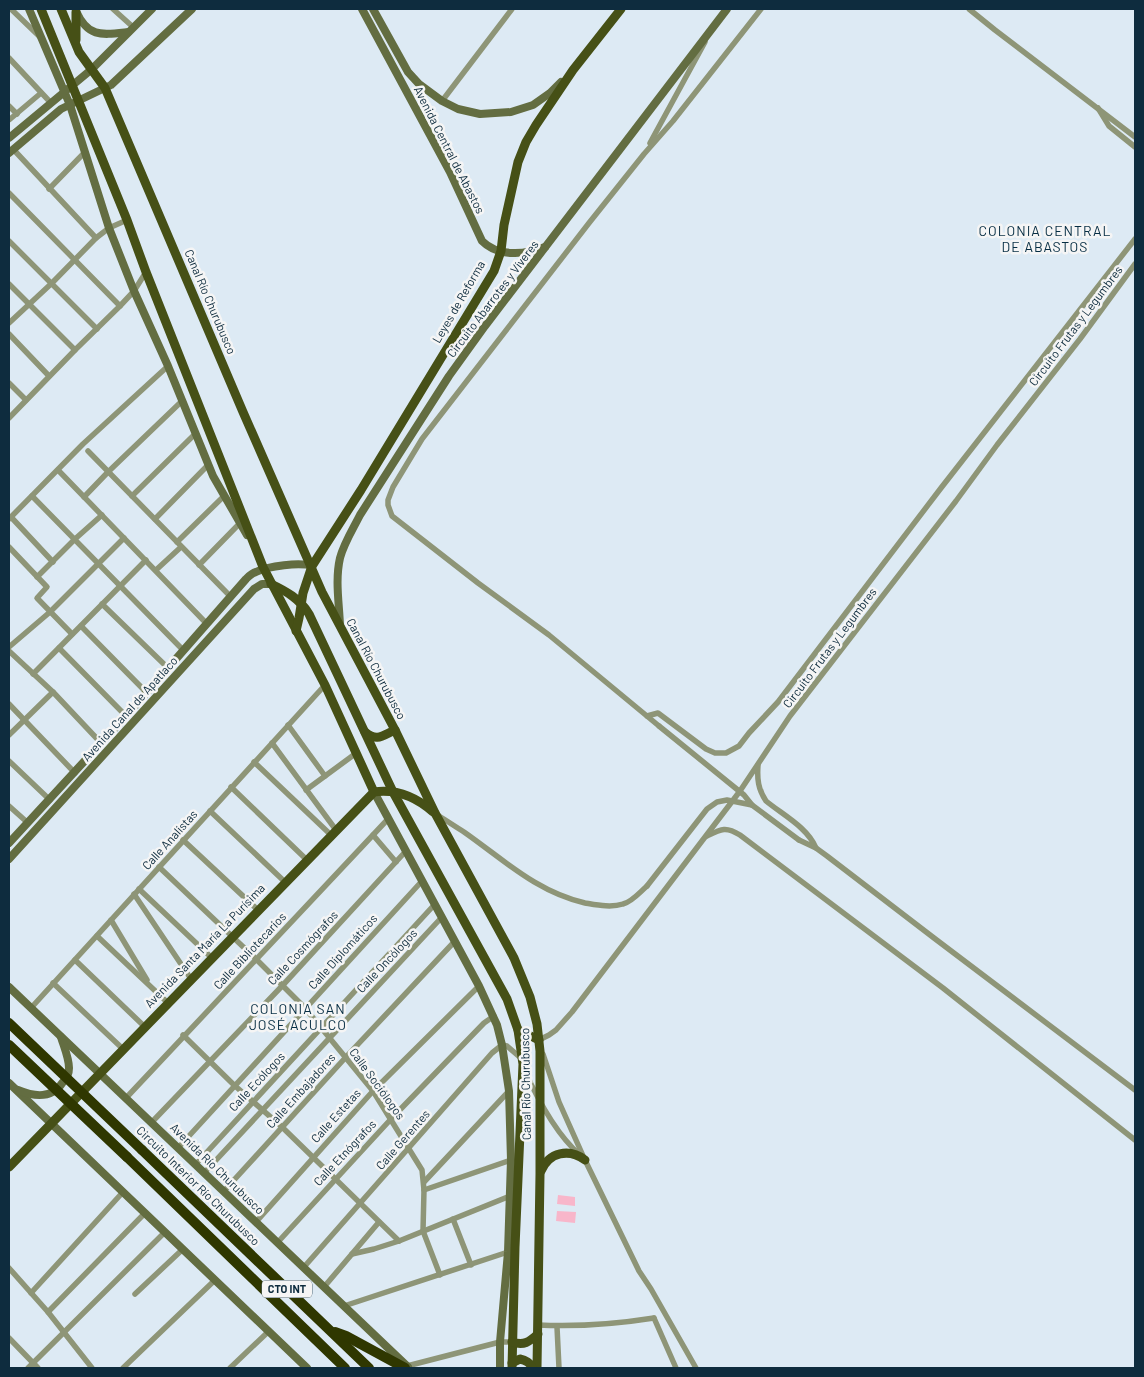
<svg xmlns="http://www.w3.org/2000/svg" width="1144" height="1377" font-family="Barlow,sans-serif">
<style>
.green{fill:#f8b6ca}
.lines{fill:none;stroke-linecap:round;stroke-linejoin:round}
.street{stroke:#8e9577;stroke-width:5.5}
.secondary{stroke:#636d41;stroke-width:8}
.primary{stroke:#465016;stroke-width:9}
.highway{stroke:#2f3700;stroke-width:10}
.street-bridge{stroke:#8e9577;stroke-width:5.5}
.highway-bridge{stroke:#2f3700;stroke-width:10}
.labels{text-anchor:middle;stroke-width:5;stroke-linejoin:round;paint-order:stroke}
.shield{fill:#f5f5f5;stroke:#536875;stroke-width:1}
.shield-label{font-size:11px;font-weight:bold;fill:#0e2c3e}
.street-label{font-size:12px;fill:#0e2c3e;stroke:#f5f5f5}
.neighbourhood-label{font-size:14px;letter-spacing:1px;fill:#062d43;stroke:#f5f5f5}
</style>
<rect width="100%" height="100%" fill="#ddeaf4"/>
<g class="green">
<path d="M558 1195 575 1197V1206L557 1204Z"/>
<path d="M557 1211 576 1212 575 1223 556 1221Z"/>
</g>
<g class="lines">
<g class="street">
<path d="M11 9 39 36"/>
<path d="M113 9 133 27"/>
<path d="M969 9 995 30 1135 137"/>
<path d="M9 58 51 103"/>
<path d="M442 101 512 9"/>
<path d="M9 106 17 114"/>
<path d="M1098 108 1109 126 1135 147"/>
<path d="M9 120 41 93"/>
<path d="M650 143 705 42"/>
<path d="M13 149 96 238"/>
<path d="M49 189 85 152"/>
<path d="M9 193 120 306"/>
<path d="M9 241 97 329"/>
<path d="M9 284 75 350"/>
<path d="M9 323 52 283 96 238 109 228 127 220"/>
<path d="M9 334 49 376"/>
<path d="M9 383 26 400"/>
<path d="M9 418 75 350 120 306 134 291 146 272"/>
<path d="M88 451 230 596"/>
<path d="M58 470 207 624"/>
<path d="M32 496 183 650"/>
<path d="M132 496 195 434"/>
<path d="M84 497 108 472 182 401"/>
<path d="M11 517 53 562"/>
<path d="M9 519 83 444 168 366"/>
<path d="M155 519 208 465"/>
<path d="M177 542 224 496"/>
<path d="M9 547 47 587 37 598 72 634"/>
<path d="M199 565 240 523"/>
<path d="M156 570 181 547"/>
<path d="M37 577 75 539 102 515"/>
<path d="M102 604 168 668"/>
<path d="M81 626 146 692"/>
<path d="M9 647 50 612 124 538"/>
<path d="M59 648 126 716"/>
<path d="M9 651 53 692 101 743"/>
<path d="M33 674 146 560"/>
<path d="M9 704 75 773"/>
<path d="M647 716 658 713 706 749 715 753H726L739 746 749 733 778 702 941 488 1135 239"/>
<path d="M288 725 325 776"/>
<path d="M659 726 549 635 478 583 392 516 388 505V500L393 487 422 439 589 223 644 154 673 121 761 9"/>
<path d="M9 735 53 692"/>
<path d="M272 743 336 830"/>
<path d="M9 761 50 800"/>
<path d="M254 762 331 835"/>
<path d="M758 765C757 779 758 789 766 801 783 815 807 827 816 848"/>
<path d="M231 787 307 860"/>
<path d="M306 790 355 754"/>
<path d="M9 806 28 823"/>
<path d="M210 811 285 882"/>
<path d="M439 816C447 821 456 827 464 832 504 860 537 892 585 903 597 905 611 908 623 904 632 902 640 892 647 886"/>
<path d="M373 835 396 862"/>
<path d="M707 836C721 829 726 826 740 835L943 988 1135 1140"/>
<path d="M183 840 258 910"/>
<path d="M799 840 816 848 827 856 934 938 1135 1090"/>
<path d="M159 867 256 959 305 1008 373 1091 422 1170 424 1190 423 1231 440 1275"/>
<path d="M139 889 212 958"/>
<path d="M134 894 191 979"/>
<path d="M111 920 147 980"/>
<path d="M97 936 168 1003"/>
<path d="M75 960 145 1027"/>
<path d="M53 983 123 1049"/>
<path d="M31 1008 325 685"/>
<path d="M183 1035 234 1085 282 1127 399 1241"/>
<path d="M540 1042 539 1040 549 1035 556 1030 572 1012 740 791 790 716 956 501 997 445 1080 339 1135 264"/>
<path d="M543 1054 559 1102 584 1158 639 1271 651 1289 696 1368"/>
<path d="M524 1069C537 1098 556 1134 580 1155"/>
<path d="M126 1098 388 819"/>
<path d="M152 1122 283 985 405 852"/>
<path d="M178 1148 422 881"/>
<path d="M196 1164 435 904"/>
<path d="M205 1172 442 917"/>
<path d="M424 1182 509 1091"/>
<path d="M424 1190 511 1160"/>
<path d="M224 1191 346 1057 455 941"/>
<path d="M453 1219 471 1265"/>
<path d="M256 1222 373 1091 479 986"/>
<path d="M278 1242 391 1119 484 1023 494 1016"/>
<path d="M352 1254 374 1249 399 1241 510 1196"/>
<path d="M304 1267 492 1053 502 1045 507 1046 522 1059"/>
<path d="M9 1268 48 1312 92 1368"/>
<path d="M324 1287 379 1222"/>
<path d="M31 1293 123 1192"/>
<path d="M135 1294 183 1249"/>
<path d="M344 1306 508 1252"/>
<path d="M48 1312 145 1213"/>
<path d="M654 1318 676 1368"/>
<path d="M538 1325C577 1327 616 1324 654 1318"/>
<path d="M557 1327 559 1368"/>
<path d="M9 1338 38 1368"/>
<path d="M407 1366 500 1342H512"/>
<path d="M28 1368 165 1232"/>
<path d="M123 1368 215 1280"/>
<path d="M230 1368 269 1331"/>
</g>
<g class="secondary">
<path d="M29 9 70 105 109 228 134 291 168 366 213 476 247 535"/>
<path d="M362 9 450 172 482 241C498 257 525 255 545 247"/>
<path d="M373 9 408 72 419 84 442 101 458 109 480 114 511 112 533 105 550 93 561 82"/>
<path d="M76 11C88 38 102 35 128 32"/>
<path d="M9 138 92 69 152 9"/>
<path d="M9 153 61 109 111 85 192 9"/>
<path d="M340 625C339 602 335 580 340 558 344 543 353 529 360 515L449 376 485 326 727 9"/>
<path d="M374 792 479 986 497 1025 502 1045 509 1091 511 1160 508 1252 500 1342V1368"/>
<path d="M9 843 126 716 246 579C249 576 252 573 256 572 268 566 300 562 312 566"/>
<path d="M9 859 254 589 262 584H271"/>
<path d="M9 987 408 1367"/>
<path d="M9 1083 307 1368"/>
<path d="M18 1090C35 1097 52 1099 63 1082 67 1078 69 1073 69 1068 69 1058 64 1047 61 1037"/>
</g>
<g class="primary">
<path d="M41 9 127 220 146 272 263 567 325 685 374 792"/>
<path d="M61 9 79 52 105 88 243 412 322 592 395 730 435 813 514 958 530 997 537 1024 540 1051V1174L537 1368"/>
<path d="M76 40V12"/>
<path d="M271 584C286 591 300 599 309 614L393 792 507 999 518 1030 523 1064 515 1247 512 1368"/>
<path d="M296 631 299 618 303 593 312 566 361 490 494 271 501 251 504 225 518 162 526 142 536 125 573 70 621 9"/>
<path d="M365 732C377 742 382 736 395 730"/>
<path d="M518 1030 539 1040"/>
<path d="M9 1167 374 792C396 789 416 797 433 812"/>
<path d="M541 1171C549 1152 569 1148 585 1160"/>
<path d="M512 1342C524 1346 529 1342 538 1334"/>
<path d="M512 1363 520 1359C525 1360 531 1363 532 1368"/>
</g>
<g class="highway">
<path d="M142 1150 369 1368"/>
<path d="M127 1157 345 1368"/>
<path d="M335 1332 346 1336 405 1368"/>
</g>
<g class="street-bridge">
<path d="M659 726 744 795 752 805"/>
<path d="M647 886 707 809 717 802 727 800 752 805 799 840"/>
</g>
<g class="highway-bridge">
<path d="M9 1023 142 1150"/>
<path d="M9 1045 127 1157"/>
</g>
</g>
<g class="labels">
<rect class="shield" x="262" y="1280.5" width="50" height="17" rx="4"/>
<g class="shield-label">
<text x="287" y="1293">CTO INT</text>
</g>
<g class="street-label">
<text transform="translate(449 150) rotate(63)" y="4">Avenida Central de Abastos</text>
<text transform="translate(493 299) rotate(-53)" y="4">Circuito Abarrotes y Víveres</text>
<text transform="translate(210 302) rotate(67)" y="4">Canal Río Churubusco</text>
<text transform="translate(459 302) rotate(-60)" y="4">Leyes de Reforma</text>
<text transform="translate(1076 326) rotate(-53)" y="4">Circuito Frutas y Legumbres</text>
<text transform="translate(830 648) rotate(-53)" y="4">Circuito Frutas y Legumbres</text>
<text transform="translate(376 669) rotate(62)" y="4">Canal Río Churubusco</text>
<text transform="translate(130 709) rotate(-48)" y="4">Avenida Canal de Apatlaco</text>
<text transform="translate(170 840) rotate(-48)" y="4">Calle Analistas</text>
<text transform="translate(205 946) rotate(-46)" y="4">Avenida Santa María La Purísima</text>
<text transform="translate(303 948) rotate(-47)" y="4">Calle Cosmógrafos</text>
<text transform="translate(250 951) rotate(-47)" y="4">Calle Bibliotecarios</text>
<text transform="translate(343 952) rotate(-48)" y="4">Calle Diplomáticos</text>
<text transform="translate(387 961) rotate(-47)" y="4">Calle Oncólogos</text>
<text transform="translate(257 1082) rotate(-47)" y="4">Calle Ecólogos</text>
<text transform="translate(377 1084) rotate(54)" y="4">Calle Sociólogos</text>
<text transform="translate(526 1084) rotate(-91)" y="4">Canal Río Churubusco</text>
<text transform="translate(301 1091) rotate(-48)" y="4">Calle Embajadores</text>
<text transform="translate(336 1116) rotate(-48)" y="4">Calle Estetas</text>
<text transform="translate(403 1140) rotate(-49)" y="4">Calle Gerentes</text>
<text transform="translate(345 1153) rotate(-47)" y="4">Calle Etnógrafos</text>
<text transform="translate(217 1169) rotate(44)" y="4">Avenida Río Churubusco</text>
<text transform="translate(198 1186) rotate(44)" y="4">Circuito Interior Río Churubusco</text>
</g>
<g class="neighbourhood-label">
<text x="1045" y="236">COLONIA CENTRAL<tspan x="1045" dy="16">DE ABASTOS</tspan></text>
<text x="298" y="1014">COLONIA SAN<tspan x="298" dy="16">JOSÉ ACULCO</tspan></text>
</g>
</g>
<rect width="1144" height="1377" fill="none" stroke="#0e2c3e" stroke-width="20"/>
</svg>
